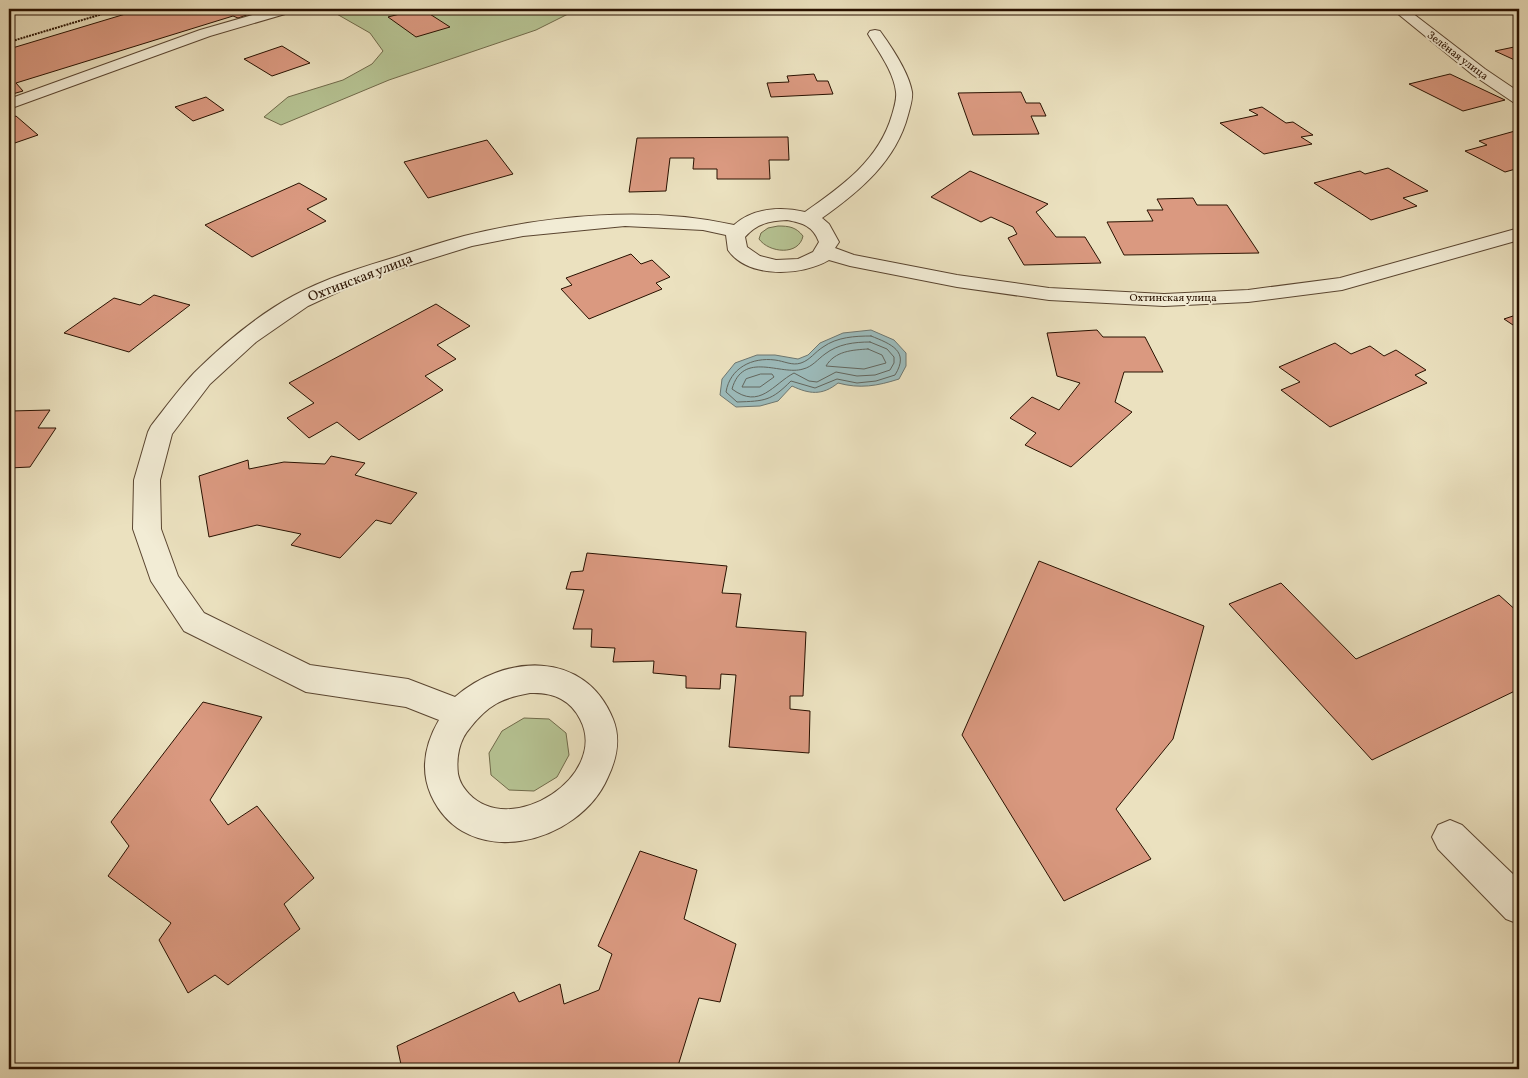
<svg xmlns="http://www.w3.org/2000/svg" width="1528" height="1078" font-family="Vollkorn,serif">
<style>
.green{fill:#b6c393;stroke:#706a4a}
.water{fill:#9cbbbb;stroke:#6e7770}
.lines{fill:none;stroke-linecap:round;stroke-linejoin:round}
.shore{stroke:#62665e;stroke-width:1}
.building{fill:#da9980;stroke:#291100}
.minor-casing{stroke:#5a4530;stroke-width:2}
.path{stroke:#291100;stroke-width:2;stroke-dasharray:2 1;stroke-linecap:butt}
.minor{fill:#f2ecd5;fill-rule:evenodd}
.labels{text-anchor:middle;stroke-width:4;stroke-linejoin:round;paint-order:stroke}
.far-street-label{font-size:11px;fill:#291100;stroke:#f2ecd5}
.street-label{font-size:14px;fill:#291100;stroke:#f2ecd5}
</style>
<rect width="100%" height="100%" fill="#ebe1bf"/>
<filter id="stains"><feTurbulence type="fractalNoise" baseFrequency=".004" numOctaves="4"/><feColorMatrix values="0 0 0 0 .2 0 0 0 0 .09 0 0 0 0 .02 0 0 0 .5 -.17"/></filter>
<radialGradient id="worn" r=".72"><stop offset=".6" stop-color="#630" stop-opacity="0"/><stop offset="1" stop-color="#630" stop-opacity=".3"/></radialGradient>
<g class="green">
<path d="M328 9H578L536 30 389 80 281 125 264 117 288 97 343 80 372 64 383 51 370 33Z"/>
<path d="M778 226C789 226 796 227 803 236 799 256 769 253 759 239L761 233 768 228Z"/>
<path d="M524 718 549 719 566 733 569 755 557 777 534 791 509 790 491 775 489 753 502 731Z"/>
</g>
<path class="water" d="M871 330 894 340 906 353V366L899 379C877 386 860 389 838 383 822 396 809 394 792 386L778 401 760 406 736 407 720 395 722 379 735 363 757 355H775L798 359 808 355 820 343 843 333Z"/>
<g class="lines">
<g class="shore">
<path d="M871 336C891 344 910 351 895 375L876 381 857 383 837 379 815 388 791 381C771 401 765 401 737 402L726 392C730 368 752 357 775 360 784 361 792 366 801 363 810 360 815 352 823 347 837 337 855 336 871 336Z"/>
<path d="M870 342 887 349 894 357V363L890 370 875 375 857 376 836 372 817 382 809 381 794 373C773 384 760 410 732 389 743 350 781 376 803 369 812 367 818 359 825 354 838 344 854 342 870 342Z"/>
<path d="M868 349 882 355 886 363 864 369 826 366C835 351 852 350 868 349Z"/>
<path d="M761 374H772L774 377 760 387H742L746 379Z"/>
</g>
</g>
<g class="building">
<path d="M142 9H264L238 18 233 16 16 83 23 91 9 95V49Z"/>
<path d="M419 9H422L450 27 416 37 388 17Z"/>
<path d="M282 46 310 63 272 76 244 59Z"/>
<path d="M1519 46V62L1495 51Z"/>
<path d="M814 74 817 81H828L833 94 771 97 767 83 789 82 787 76Z"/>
<path d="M1450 74 1505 100 1463 111 1409 84Z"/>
<path d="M1021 92 1026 103H1040L1046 116H1031L1039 134 973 135 958 93Z"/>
<path d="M206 97 224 110 193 121 175 107Z"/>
<path d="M1262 107 1286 123 1293 122 1313 135 1301 137 1312 144 1264 154 1220 123 1258 115 1249 110Z"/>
<path d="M16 116 38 135 9 145V118Z"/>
<path d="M1515 131 1519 133V168L1505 172 1465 151 1487 145 1479 141Z"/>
<path d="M788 137 789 160H769L770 179H717V169H693L694 158H670L666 191 629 192 637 138Z"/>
<path d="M487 140 513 174 428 198 404 162Z"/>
<path d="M1388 168 1428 191 1403 198 1417 206 1371 220 1314 183 1360 171 1365 174Z"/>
<path d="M970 171 1048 204 1036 212 1056 237H1085L1101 263 1024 265 1008 238 1017 234 1013 227 991 217 981 222 931 197Z"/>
<path d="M299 183 327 199 307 209 326 221 252 257 205 225Z"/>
<path d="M1193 198 1197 205H1227L1259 253 1124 255 1107 222 1153 221 1147 210H1163L1157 199Z"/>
<path d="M631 254 641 264 652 260 670 277 656 283 662 289 589 319 561 289 572 285 566 278Z"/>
<path d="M154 295 190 305 129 352 64 333 114 298 140 305Z"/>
<path d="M436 304 470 326 437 345 456 359 425 376 443 390 359 440 337 422 309 438 287 418 314 403 289 383Z"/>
<path d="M1519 314V329L1504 319Z"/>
<path d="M1097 330 1103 337H1145L1163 372H1124L1115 402 1132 412 1071 467 1025 445 1036 433 1010 418 1032 397 1059 410 1080 383 1057 376 1047 333Z"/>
<path d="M1335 343 1351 354 1370 346 1384 356 1396 350 1426 370 1415 375 1427 383 1330 427 1281 390 1300 382 1279 367Z"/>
<path d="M50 410 38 428H56L30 467 9 468V414L11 411Z"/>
<path d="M331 456 365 463 355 475 417 493 391 524 376 520 340 558 291 545 301 534 257 525 209 537 199 476 248 460 249 469 284 462 325 464Z"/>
<path d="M587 553 727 566 722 593 741 594 736 627 806 632 803 696H790V709L810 711 809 753 729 747 736 675 721 674 720 689 686 688V676L653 673 654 661 613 662 615 648 591 647 592 629H573L584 590 566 589 571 572 583 571Z"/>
<path d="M1039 561 1204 626 1173 739 1116 809 1151 859 1064 901 962 735Z"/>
<path d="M1281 583 1356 659 1499 595 1519 613V689L1372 760 1229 604Z"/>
<path d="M203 702 262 717 210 800 228 825 257 806 314 878 284 904 300 929 228 985 215 975 188 993 159 940 171 923 108 876 129 846 111 822Z"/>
<path d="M640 851 697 870 684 919 736 944 720 1002 699 998 677 1069H402L397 1046 514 992 519 1002 560 984 564 1004 599 990 612 954 598 946Z"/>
</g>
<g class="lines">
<defs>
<g id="minor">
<path d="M273 9H294L292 12 210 36 9 109V99L200 30Z"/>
<path d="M1392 9H1407L1485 69 1519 92V104L1513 102 1473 75Z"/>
<path d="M875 30 880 31C891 46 909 73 912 92 913 99 910 107 908 115 896 161 860 191 822 218L829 224 839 242 835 248 854 255 957 275 1049 288 1164 294 1248 290 1340 278 1519 228V240L1342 290 1248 302 1164 306 1049 300 957 287 850 266 829 260C802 276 748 279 728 250L726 235 703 230 625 226 523 236 472 246 366 279 308 306 256 342 210 384 172 434 160 480 161 529 178 576 204 613 310 665 408 679 455 697C504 654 585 649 613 719 621 739 617 758 608 777 579 845 466 873 431 795 420 770 425 744 439 720L406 707 306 692 184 631 151 581 133 529 134 480 148 432 151 426C165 408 179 389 194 373 222 345 258 315 293 296 326 278 363 267 399 256 420 249 442 242 464 236 548 215 649 206 734 225 753 208 781 206 805 212 842 186 879 160 892 115 894 108 897 99 896 92 894 72 878 51 868 34L870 31ZM787 220C803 223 813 226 819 242L813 252 798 259 776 260 760 256 747 247 745 237C757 223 770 221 787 220ZM530 693C552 692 570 699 580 719 610 775 512 839 469 794 463 787 460 783 458 774 456 758 459 740 470 728 488 705 502 698 530 693Z"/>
<path d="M1450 820 1462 825 1519 880V924L1506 919 1438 849 1432 837 1438 825Z"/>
</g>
</defs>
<use href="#minor" class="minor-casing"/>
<path class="path" d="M9 42 119 9"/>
<use href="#minor" class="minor"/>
</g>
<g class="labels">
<g class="far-street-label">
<text transform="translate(1458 55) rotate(37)" y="4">Зелёная улица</text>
<text x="1173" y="301">Охтинская улица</text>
</g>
<g class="street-label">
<text transform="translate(360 277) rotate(-21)" y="5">Охтинская улица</text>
</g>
</g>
<rect width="1528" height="1078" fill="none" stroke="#ebe1bf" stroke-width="30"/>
<rect x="10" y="10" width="1508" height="1058" fill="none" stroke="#291100" stroke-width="2.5"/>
<rect x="15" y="15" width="1498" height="1048" fill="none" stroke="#291100"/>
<rect width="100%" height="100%" filter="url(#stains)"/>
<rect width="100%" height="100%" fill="url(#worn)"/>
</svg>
